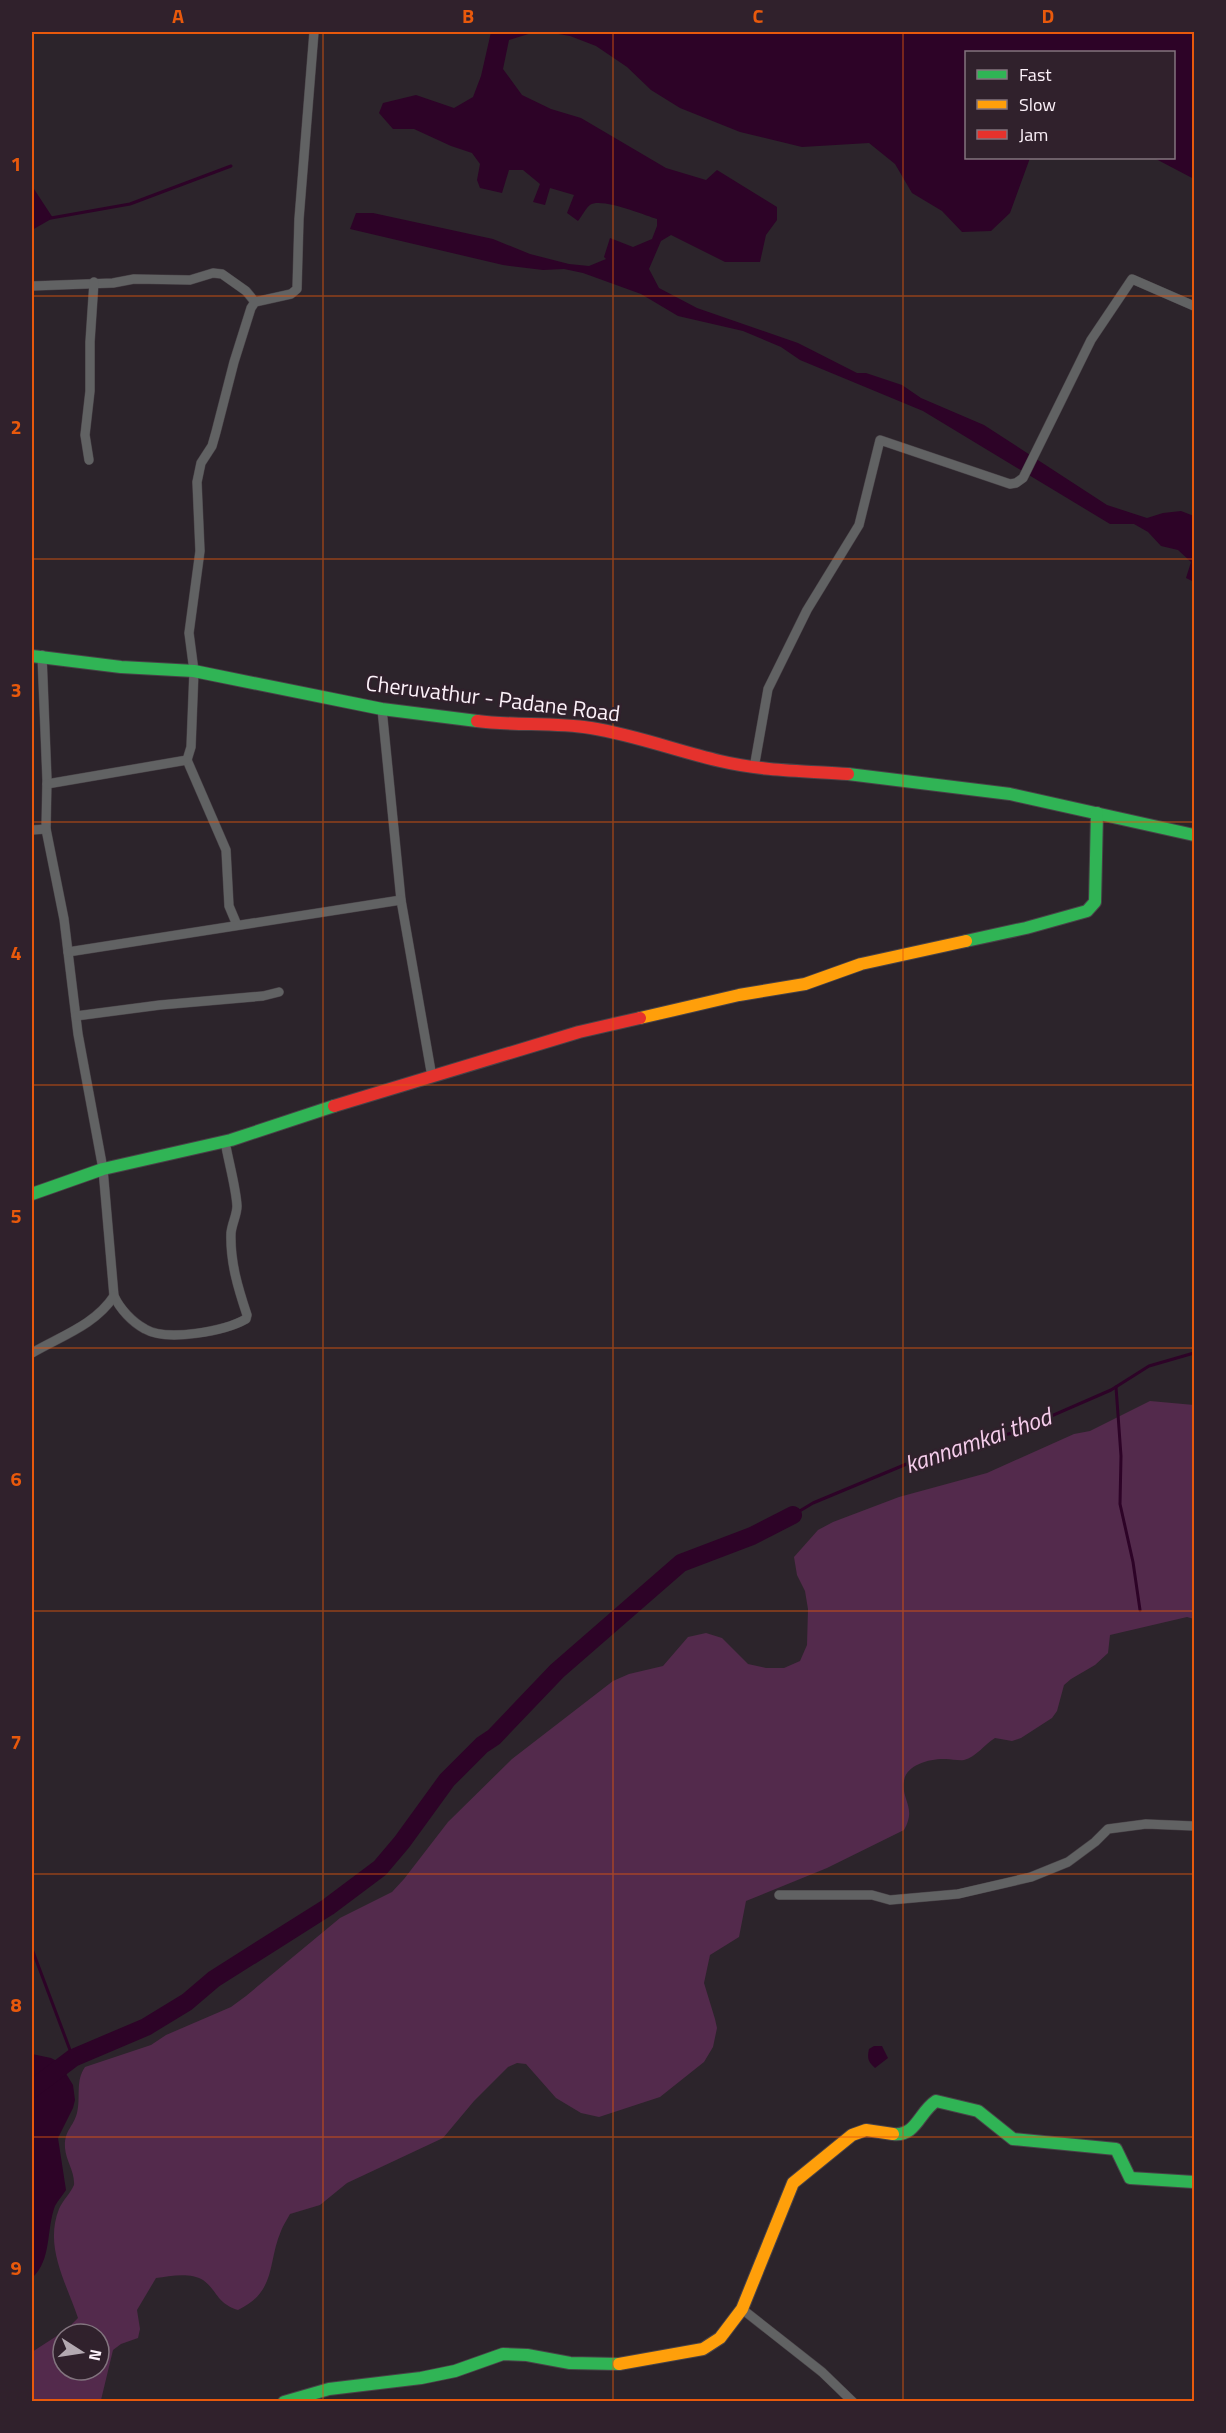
<svg xmlns="http://www.w3.org/2000/svg" width="1226" height="2433" font-family="'Titillium Web',sans-serif">
<style>
.green{fill:#532a4c;fill-rule:evenodd}
.water{fill:#2d0327}
.lines{fill:none;stroke-linecap:round;stroke-linejoin:round}
.stream{stroke:#2d0327;stroke-width:3}
.river{stroke:#2d0327;stroke-width:18}
.street-casing{stroke:#484247;stroke-width:10}
.fast-casing{stroke:#484247;stroke-width:14}
.slow-casing{stroke:#484247;stroke-width:14}
.jam-casing{stroke:#484247;stroke-width:14}
.street{stroke:#616263;stroke-width:9}
.fast{stroke:#30b455;stroke-width:12}
.slow{stroke:#ff9f0a;stroke-width:12}
.jam{stroke:#e5322d;stroke-width:12}
.grid{fill:none;stroke:#e8590c;stroke-width:1.5;stroke-opacity:0.55}
.labels{text-anchor:middle;stroke-width:5;stroke-linejoin:round;paint-order:stroke}
.street-label{font-size:22px;fill:#fcf1f9;stroke:#30212c}
.water-label{font-size:24px;font-style:italic;fill:#f5cdeb;stroke:#30212c}
.neatline{fill:none;stroke:#e8590c;stroke-width:2}
.grid-label{font-size:20px;text-anchor:middle;font-weight:bold;fill:#e8590c}
</style>
<rect width="100%" height="100%" fill="#2c242b"/>
<path class="green" d="M1150 1401 1194 1405V1619L1187 1617 1110 1635 1108 1653 1095 1665 1071 1679 1064 1685 1057 1711 1052 1718 1021 1738 1012 1741 995 1738C985 1744 976 1757 964 1760 959 1761 952 1759 946 1759 932 1758 906 1764 904 1781 901 1801 917 1807 904 1830L827 1868 746 1901 739 1937 710 1955 704 1983 715 2019 717 2028 713 2047 704 2062 660 2097 599 2117 581 2113 556 2098 526 2064 517 2063 508 2067 474 2101 443 2138 347 2183 320 2205 290 2214C287 2220 283 2225 281 2231 267 2264 277 2291 238 2310 216 2303 218 2291 203 2280 190 2272 170 2276 156 2278L137 2310 140 2329 138 2338 121 2344 113 2350 101 2400 32 2401V2352L66 2330 78 2318C66 2282 44 2247 59 2209 63 2200 70 2194 74 2185 75 2172 66 2161 65 2148 64 2130 73 2128 77 2113 81 2098 75 2081 85 2067L151 2045 166 2035 231 2007 246 1996 340 1918 392 1892 404 1879 448 1822 512 1759 613 1681 629 1674 663 1666 688 1637 706 1633 722 1638 748 1664 766 1668H784L800 1661 807 1645 808 1609 805 1591 797 1575 794 1557 818 1530 833 1522 899 1497 987 1473 1074 1434 1090 1431ZM63 2334H99V2370H63Z"/>
<g class="water">
<path d="M491 32H535L509 40 503 69 522 95 551 109 581 118 666 168 706 180 717 170 777 207V220L766 235 760 262H725L671 235 661 241 649 269 659 288 697 308 798 343 857 373H866L902 385 921 398 984 425 1107 505 1147 518 1163 513 1181 511 1194 516V582L1186 578 1191 562 1178 550 1161 546 1148 532 1134 524H1110L923 411 800 360 781 347 743 331 678 316 641 294 583 273 564 269 543 270 503 265 350 229 356 213H373L493 239 530 254 569 264 589 266 606 259 604 257 610 238 633 247 652 239 657 226V219C644 215 601 197 590 205 586 208 582 216 578 221L567 213 574 195 550 188 545 205 533 202 540 184 523 170H509L502 193 480 188 477 180 480 164 472 153 451 146 414 129H393L379 113 383 103 416 95 454 108 473 97 481 76Z"/>
<path d="M547 32H1194V179L1154 158H1174V52H966V158H1030L1010 213 991 231 962 232 942 211 912 193 895 164 869 143 802 147 740 132 680 108 651 90 627 67 596 46 570 36Z"/>
<path d="M32 186 53 218 32 230Z"/>
<path d="M874 2046H882L888 2058 875 2068C868 2062 867 2058 869 2049Z"/>
<path d="M32 2054 51 2058 59 2062 73 2085 75 2100 73 2108 58 2138 66 2190C63 2195 58 2200 55 2206 46 2230 52 2260 32 2278Z"/>
</g>
<g class="lines">
<g class="stream">
<path d="M51 218 130 204 231 166"/>
<path d="M1116 1387 1121 1456 1120 1504 1133 1562 1140 1610"/>
<path d="M793 1515 813 1503 921 1458 1012 1433 1111 1390 1149 1366 1194 1353"/>
<path d="M32 1949 73 2058"/>
</g>
<path class="river" d="M32 2089 73 2058 146 2027 187 2002 214 1979 328 1907 380 1868 402 1842 447 1780 482 1745 494 1737 557 1671 681 1563 752 1536 793 1515"/>
<defs>
<g id="street">
<path d="M32 286 113 283 134 279 190 280 213 273 222 274 246 291 255 302"/>
<path d="M89 460 85 435 90 391V342L94 282"/>
<path d="M42 655 47 780 46 829 64 919 78 1034 103 1169 114 1296C120 1309 132 1322 145 1329 167 1342 225 1331 246 1319L247 1315C238 1288 230 1262 231 1233 232 1223 237 1215 237 1206 236 1187 228 1160 225 1141"/>
<path d="M382 709 401 900 432 1077"/>
<path d="M187 760 226 850 229 906 237 925"/>
<path d="M754 768 768 689 807 610 859 525 880 440 1010 484 1016 483 1023 478 1091 340 1132 279 1194 306"/>
<path d="M47 784 187 760 191 747 194 671 189 633 200 551 197 482 201 463 212 446 216 432 234 362 251 308 255 302 291 294 297 289 299 219 314 32"/>
<path d="M32 830 46 829"/>
<path d="M68 952 401 900"/>
<path d="M76 1016 160 1005 263 996 279 992"/>
<path d="M32 1353C61 1336 95 1325 114 1296"/>
<path d="M779 1895H872L890 1900 958 1894 1031 1877 1068 1862 1095 1842 1108 1829 1146 1824 1194 1826"/>
<path d="M742 2309 822 2372 853 2402"/>
</g>
<g id="fast">
<path d="M32 656 121 667 194 671 382 709 477 721"/>
<path d="M848 774 1010 794 1194 835"/>
<path d="M966 941 1026 928 1087 911 1095 902 1097 813"/>
<path d="M32 1194 103 1169 231 1140 334 1106"/>
<path d="M893 2134C916 2137 919 2112 936 2101L978 2111 1013 2139 1116 2149 1130 2178 1194 2182"/>
<path d="M284 2402 329 2389 421 2378 455 2371 503 2354 527 2355 570 2363 619 2364"/>
</g>
<g id="slow">
<path d="M640 1018 739 995 805 984 861 964 966 941"/>
<path d="M619 2364 703 2349 720 2338 742 2309 793 2183 852 2135 866 2130 893 2134"/>
</g>
<g id="jam">
<path d="M477 721C515 726 552 722 591 728 635 735 677 751 720 761 762 771 805 771 848 774"/>
<path d="M334 1106 579 1032 640 1018"/>
</g>
</defs>
<use href="#street" class="street-casing"/>
<use href="#fast" class="fast-casing"/>
<use href="#slow" class="slow-casing"/>
<use href="#jam" class="jam-casing"/>
<use href="#street" class="street"/>
<use href="#fast" class="fast"/>
<use href="#slow" class="slow"/>
<use href="#jam" class="jam"/>
</g>
<path class="grid" d="M323 32V2402M613 32V2402M903 32V2402M32 296H1194M32 559H1194M32 822H1194M32 1085H1194M32 1348H1194M32 1611H1194M32 1874H1194M32 2137H1194"/>
<g class="labels">
<g class="street-label">
<text transform="translate(493 698) rotate(7)" y="8">Cheruvathur - Padane Road</text>
</g>
<g class="water-label">
<text transform="translate(978 1441) rotate(-19)" y="8">kannamkai thod</text>
</g>
</g>
<rect width="1226" height="2433" fill="none" stroke="#30212c" stroke-width="66"/>
<rect x="965" y="51" width="210" height="108" fill="#30212c" stroke="#82747e" stroke-width="1.5"/>
<rect x="977" y="70" width="30" height="9" fill="#30b455" stroke="#82747e" stroke-width="1.5"/>
<text x="1019" y="81" font-size="18" fill="#fcf1f9">Fast</text>
<rect x="977" y="100" width="30" height="9" fill="#ff9f0a" stroke="#82747e" stroke-width="1.5"/>
<text x="1019" y="111" font-size="18" fill="#fcf1f9">Slow</text>
<rect x="977" y="130" width="30" height="9" fill="#e5322d" stroke="#82747e" stroke-width="1.5"/>
<text x="1019" y="141" font-size="18" fill="#fcf1f9">Jam</text>
<g transform="translate(81 2352) rotate(102)"><circle r="28" fill="#30212c" stroke="#82747e" stroke-width="1.5"/>
<path d="M0-4.5L10 22L0 15L-10 22Z" fill="#b3a9b1"/>
<text y="-9" font-size="16" font-weight="bold" text-anchor="middle" fill="#fcf1f9">N</text>
</g>
<rect x="33" y="33" width="1160" height="2367" class="neatline"/>
<g class="grid-label">
<text x="178" y="23">A</text>
<text x="468" y="23">B</text>
<text x="758" y="23">C</text>
<text x="1048" y="23">D</text>
<text x="16" y="171">1</text>
<text x="16" y="434">2</text>
<text x="16" y="697">3</text>
<text x="16" y="960">4</text>
<text x="16" y="1223">5</text>
<text x="16" y="1486">6</text>
<text x="16" y="1749">7</text>
<text x="16" y="2012">8</text>
<text x="16" y="2275">9</text>
</g>
</svg>
